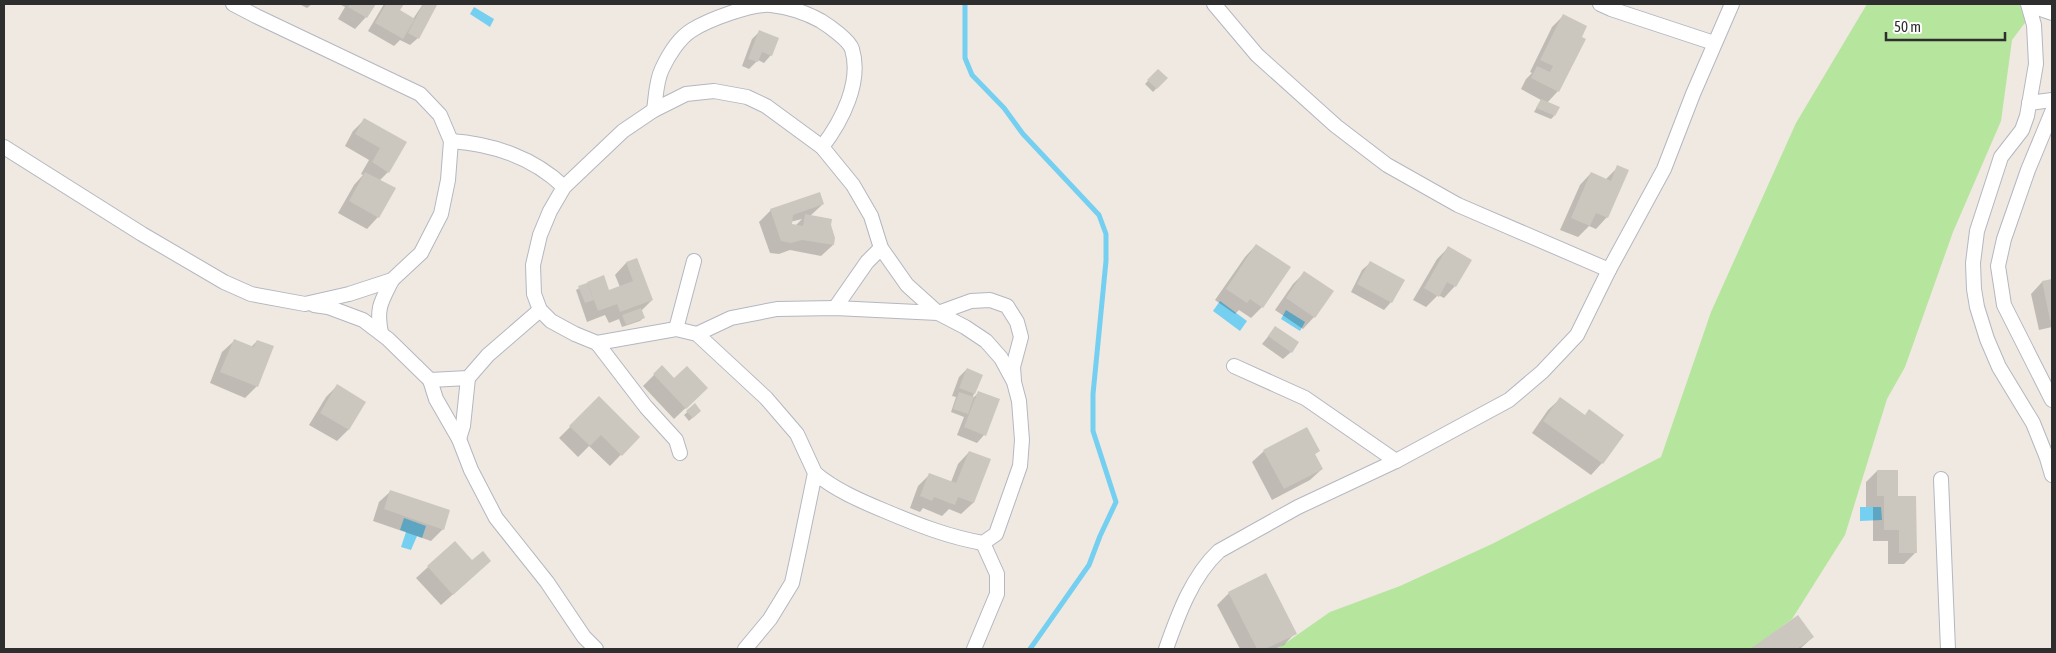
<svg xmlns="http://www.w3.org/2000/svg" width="2056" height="653" font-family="'Asap Condensed',sans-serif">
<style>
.green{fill:#b6e59e}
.water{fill:#75cff0}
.shadow{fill:#0003;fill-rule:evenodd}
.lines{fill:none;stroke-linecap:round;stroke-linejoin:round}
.stream{stroke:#75cff0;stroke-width:5}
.building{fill:#cbc7bf}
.street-casing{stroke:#b4b7c1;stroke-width:16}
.street{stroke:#fff;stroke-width:14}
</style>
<rect width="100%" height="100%" fill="#efe9e1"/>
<path class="green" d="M1867 4H2039L2012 40 2001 121 1953 232 1905 367 1887 399 1845 535 1792 619 1752 649H1277L1330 612 1400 586 1492 544 1661 457 1711 312 1796 123Z"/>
<g class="water">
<path d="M474 7 494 19 490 27 470 14Z"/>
<path d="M1220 301 1247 321 1240 331 1213 311Z"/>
<path d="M1286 310 1305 322 1300 331 1281 319Z"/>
<path d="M1860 507H1881L1882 520 1860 521Z"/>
<path d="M404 518 426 526 422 538 417 536 411 550 401 547 406 532 400 530Z"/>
</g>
<g class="shadow">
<path d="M299 4H312L307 8Z"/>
<path d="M339 4H374L366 17 355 29 338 19 345 7Z"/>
<path d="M384 4H403L398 11 413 19 423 4 435 5 418 38 410 45 400 40 394 46 368 31Z"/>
<path d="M1563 16 1558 91 1547 103 1554 116 1551 119 1534 112 1541 100 1521 89 1526 79 1532 73 1530 72 1552 27Z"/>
<path d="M759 32 771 55 764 63 758 60 749 69 742 66 752 39Z"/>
<path d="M1158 70 1166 78 1153 92 1145 84Z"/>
<path d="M365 119 405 143 388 172 379 181 378 217 367 229 338 213 354 185 363 175 361 174 369 160 345 146 353 131Z"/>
<path d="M1618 167 1607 217 1596 229 1589 226 1578 237 1560 230 1580 185 1591 173 1605 180Z"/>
<path d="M823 204 810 216 833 245 821 256 790 250 779 254 770 253 759 222 771 210ZM802 219 795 226 790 225V222Z"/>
<path d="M1256 245 1262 307 1251 318 1239 310 1235 314 1215 300 1245 257Z"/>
<path d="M1448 248 1455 286 1444 298 1438 295 1426 307 1413 300 1437 259Z"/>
<path d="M637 259 652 300 641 311 643 318 640 321 622 327 619 319 609 323 605 315 587 322 576 290 588 283 608 292 620 287 615 275 626 263Z"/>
<path d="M1370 263 1391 302 1384 310 1351 292 1362 270Z"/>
<path d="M1304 273 1314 317 1303 329 1275 310 1293 284Z"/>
<path d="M2052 280V327L2039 330 2031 294 2042 282Z"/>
<path d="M1275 328 1291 352 1283 359 1262 344Z"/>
<path d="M234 341 250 348 257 341V386L245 398 210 383 222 352Z"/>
<path d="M662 367 695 399 674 419 643 386Z"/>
<path d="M967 369 981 375 972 399 979 392 984 435 977 443 957 435 964 417 951 412 956 397 952 396 959 377Z"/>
<path d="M337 386 365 402 348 430 337 441 309 425 326 397Z"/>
<path d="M599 398 638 437 610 466 589 446 578 457 559 438Z"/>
<path d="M1560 399 1602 463 1591 475 1532 433 1548 410Z"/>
<path d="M695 405 700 411 689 421 684 415Z"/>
<path d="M1264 451H1318L1314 455 1322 469 1310 480 1272 500 1252 462Z"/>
<path d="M969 452 989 460 973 503 961 514 949 509 942 516 923 508 920 512 910 508 918 486 930 474 951 482 958 464Z"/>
<path d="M1877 471 1897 497 1915 553 1904 564H1888V541H1873V507H1866V482Z"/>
<path d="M391 491 443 529 431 541 373 521 379 502Z"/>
<path d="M428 567 478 572 441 605 416 578Z"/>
<path d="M1229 593 1295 633 1284 645 1275 649H1240L1217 605Z"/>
<path d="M1798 617 1813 637 1800 649H1753Z"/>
</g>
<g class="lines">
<path class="stream" d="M965 4V58L972 75 1004 108 1023 134 1099 215 1106 234V261L1093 394V431L1116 502 1100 536 1089 565 1030 649"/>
</g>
<g class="building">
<path d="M351 4H376L367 18 348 7Z"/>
<path d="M386 4H404L400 10 415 19 403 39 375 23Z"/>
<path d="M423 4 437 5 419 39 408 33Z"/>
<path d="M1563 14 1587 26 1582 37 1586 39 1559 92 1531 78 1537 66 1550 72 1553 66 1540 60Z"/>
<path d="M759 30 779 38 772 56 762 52 758 62 748 59Z"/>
<path d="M1158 69 1168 78 1157 89 1147 80Z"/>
<path d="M1541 99 1560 107 1555 116 1536 108Z"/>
<path d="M364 118 407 142 389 173 372 162 380 148 355 134Z"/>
<path d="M1617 165 1629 170 1608 218 1596 213 1590 226 1571 218 1591 172 1611 181Z"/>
<path d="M365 172 396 188 379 218 349 201Z"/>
<path d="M820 192 824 204 793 215 792 224 803 226 805 214 832 219 831 225 835 238 834 245 802 240 791 243 781 241 770 209Z"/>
<path d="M1256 244 1291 267 1263 308 1250 299 1247 303 1226 289Z"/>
<path d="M1448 246 1472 260 1456 287 1447 282 1439 297 1424 288Z"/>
<path d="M637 258 653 300 620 312 617 304 598 311 587 282 604 275 609 290 633 281 626 262Z"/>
<path d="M1370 261 1405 280 1392 303 1357 284Z"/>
<path d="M1304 271 1334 291 1315 318 1286 298Z"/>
<path d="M2052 279V319L2050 320 2042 281Z"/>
<path d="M587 283 594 300 585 303 578 286Z"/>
<path d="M641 308 645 318 626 325 622 315Z"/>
<path d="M1275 326 1299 342 1292 353 1268 336Z"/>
<path d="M234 339 254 347 257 340 274 346 258 387 220 372Z"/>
<path d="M662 365 674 378 687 366 708 388 686 409 653 374Z"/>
<path d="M967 368 983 375 975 394 959 388Z"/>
<path d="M337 384 366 402 349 430 320 413Z"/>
<path d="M978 391 1000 399 986 436 964 427Z"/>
<path d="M959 392 974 397 968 414 953 409Z"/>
<path d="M599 396 640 437 622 456 601 435 590 446 569 426Z"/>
<path d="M1560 397 1585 415 1589 409 1624 435 1603 464 1543 421Z"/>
<path d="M695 403 701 411 693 418 686 411Z"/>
<path d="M1307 427 1320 451 1315 454 1323 469 1284 489 1263 450Z"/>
<path d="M969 451 991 459 974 503 958 497 955 505 934 497 932 501 920 496 929 473 956 483Z"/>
<path d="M1877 470H1898V496H1916L1917 553H1899V530H1884V496H1877Z"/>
<path d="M390 490 450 510 444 530 384 509Z"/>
<path d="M455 541 472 560 483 551 491 561 453 595 427 566Z"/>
<path d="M1266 573 1297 634 1265 649H1257L1228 592Z"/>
<path d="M1798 615 1814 637 1797 649H1750Z"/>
</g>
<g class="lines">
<defs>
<g id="street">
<path d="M1214 4 1257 55 1336 126 1387 165 1458 205 1609 270"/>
<path d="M1600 4 1611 9 1714 43"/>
<path d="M2028 4 2034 25 2036 64 2027 116 2022 130 2001 157 1977 231 1973 263 1974 289 1977 307 1987 339 1999 367 2033 423 2047 458 2052 475"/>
<path d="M2029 5 2052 13"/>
<path d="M2029 103 2052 100"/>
<path d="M654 110C656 97 656 81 662 69 668 56 679 38 692 30 708 20 752 3 771 5 789 7 805 12 821 21 829 26 849 40 852 49 862 82 842 121 822 147"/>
<path d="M2052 112 2028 170 2004 239 1998 266 2004 305 2052 400"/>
<path d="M451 141C493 144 534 158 564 187"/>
<path d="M4 147 142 234 224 282 251 294 305 304 349 294 392 280 421 253 441 214 448 180 451 141 440 115 420 94 256 16 233 4"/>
<path d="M314 305 328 307 363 320 388 339 430 380 436 399 459 439 471 470 496 518 547 582 584 637 596 649"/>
<path d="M835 308 867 262 881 248"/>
<path d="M676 329 694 261"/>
<path d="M381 333C376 308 381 302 392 280"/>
<path d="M697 334 731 318 777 309 835 308 938 313 971 301 990 300 1007 306 1017 322 1021 337 1013 367 1014 381"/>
<path d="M597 343 646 407 676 440 680 453"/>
<path d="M1234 366 1305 398 1396 461"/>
<path d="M430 380 468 378 488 355 540 310"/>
<path d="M459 439 463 426 468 378"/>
<path d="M1941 479 1948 649"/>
<path d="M745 649 770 619 792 583 800 546 815 473 797 434 766 398 697 334 676 329 597 343 575 334 551 321 540 310 534 294 533 265 540 235 550 211 564 187 623 131 654 110 686 94 714 91 747 97 766 106 822 147 853 185 871 216 881 248 907 285 938 313 965 327 986 341 1001 358 1014 382 1019 401 1022 440 1020 466 996 534 983 543C949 537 918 525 885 511 861 501 835 490 815 473"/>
<path d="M974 649 997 594V574L983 543"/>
<path d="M1166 649C1178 615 1192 576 1219 551L1298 507 1396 461 1509 400 1542 372 1577 335 1609 270 1664 169 1693 94 1732 4"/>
</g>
</defs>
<use href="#street" class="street-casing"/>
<use href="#street" class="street"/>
</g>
<rect width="2056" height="653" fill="none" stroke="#2e2e2e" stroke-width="10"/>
<path d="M1886 32v8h119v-8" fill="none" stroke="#2e2e2e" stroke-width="2.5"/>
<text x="1894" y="32" font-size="15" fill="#2e2e2e" stroke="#ffffff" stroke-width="4" paint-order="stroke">50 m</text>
</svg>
